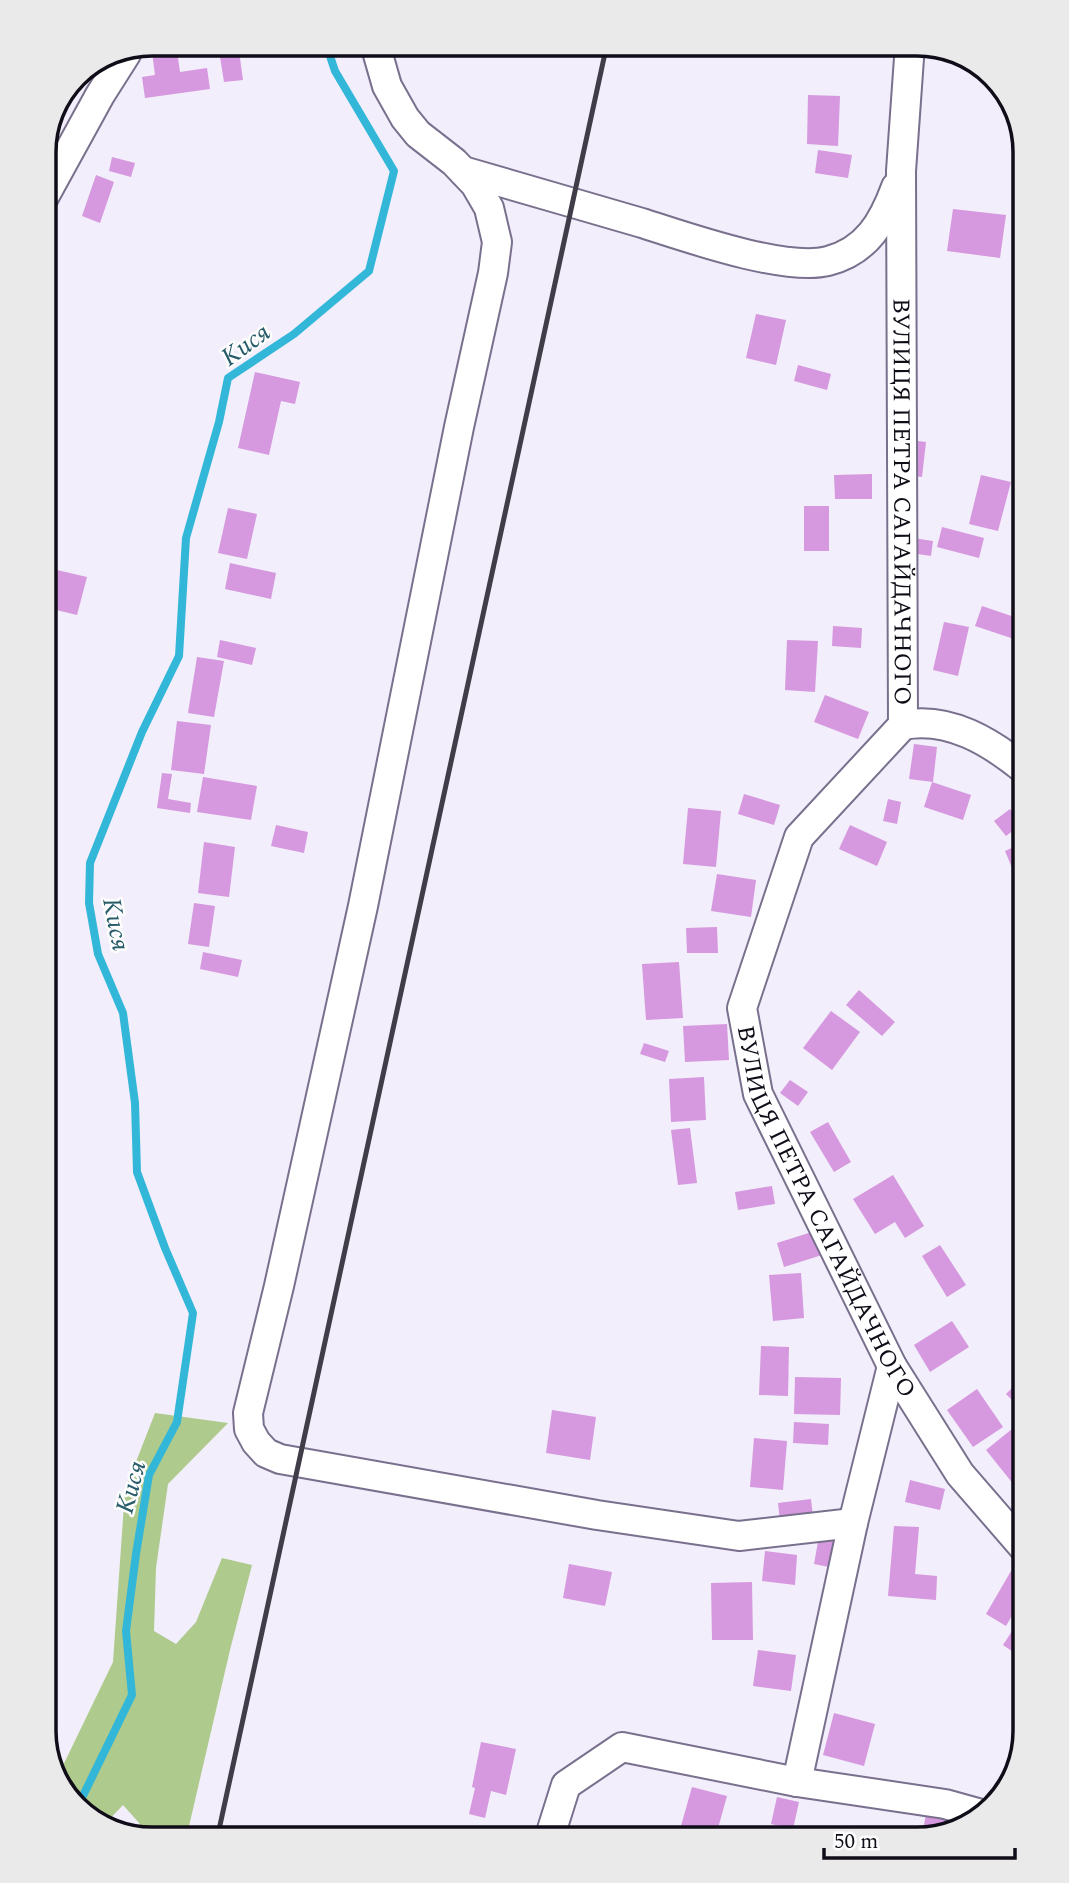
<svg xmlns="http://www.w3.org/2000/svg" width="1069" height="1883" font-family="Spectral,serif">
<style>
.green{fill:#afca8d}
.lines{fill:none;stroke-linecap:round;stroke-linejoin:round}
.stream{stroke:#32b7d8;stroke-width:8}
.building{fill:#d698de}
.minor-casing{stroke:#79708d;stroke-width:32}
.minor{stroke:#fff;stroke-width:28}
.rail{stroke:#413d48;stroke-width:5}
.labels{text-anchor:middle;stroke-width:5;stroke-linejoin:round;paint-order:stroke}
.street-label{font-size:24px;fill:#110d18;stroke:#fdfdfd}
.water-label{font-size:26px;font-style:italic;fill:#285c6a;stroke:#fdfdfd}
.rim{fill:none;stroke:#110d18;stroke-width:3.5}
</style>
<rect width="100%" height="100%" fill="#f2eefb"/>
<path class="green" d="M155 1413 228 1423 168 1484 156 1568 154 1631 176 1644 196 1622 222 1558 252 1565 230 1650 186 1839H145L138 1837 140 1824 123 1805 104 1825 91 1821 56 1780 113 1662 125 1490Z"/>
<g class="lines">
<path class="stream" d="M78 1806 132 1695 126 1631 136 1554 149 1475 177 1422 193 1313 165 1248 137 1172 135 1103 123 1013 98 954 89 903 90 863 142 732 179 656 186 538 219 422 228 378 294 334 369 271 394 171 335 71 326 44"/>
</g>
<g class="building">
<path d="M151 44H176L180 72 207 68 210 89 145 98 142 77 155 75Z"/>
<path d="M218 44H238L243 80 224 82Z"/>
<path d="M958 56 978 62 979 64 958 63Z"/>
<path d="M808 95 840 96 838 146 807 144Z"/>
<path d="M818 150 852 155 848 178 815 173Z"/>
<path d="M112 157 135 163 131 177 109 171Z"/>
<path d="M96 175 114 182 100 223 82 216Z"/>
<path d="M953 209 1006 215 1000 258 947 251Z"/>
<path d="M44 258 51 260 45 285H44Z"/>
<path d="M44 302 55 305 45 348H44Z"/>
<path d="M756 314 786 320 776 365 746 358Z"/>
<path d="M798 365 831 374 827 390 794 381Z"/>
<path d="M255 372 300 382 295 404 281 401 269 455 238 448Z"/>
<path d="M909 440 926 442 922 477 904 475Z"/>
<path d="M872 474V499H835L834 475Z"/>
<path d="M981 475 1011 482 998 531 969 524Z"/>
<rect x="804" y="506" width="25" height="45"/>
<path d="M228 508 257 514 247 559 218 553Z"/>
<path d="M942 527 984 538 979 558 937 547Z"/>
<path d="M906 537 933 541 931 556 904 552Z"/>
<path d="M230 563 276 573 271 599 225 589Z"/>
<path d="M44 567 87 577 77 615 44 607Z"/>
<path d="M982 606 1020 619 1014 639 975 626Z"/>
<path d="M944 622 969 627 958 676 933 670Z"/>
<path d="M833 626 862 628 861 648 832 646Z"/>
<path d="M220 640 256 648 252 665 217 657Z"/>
<path d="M787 640 818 641 815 692 785 690Z"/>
<path d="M197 657 224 661 214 717 188 713Z"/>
<path d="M825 695 869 712 858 739 814 722Z"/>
<path d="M177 721 211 725 204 774 171 770Z"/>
<path d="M914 744 937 747 933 782 909 779Z"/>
<path d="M162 773 172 774 168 799 191 803 190 813 157 808Z"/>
<path d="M203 777 257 786 251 820 197 812Z"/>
<path d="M932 782 971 795 963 820 924 807Z"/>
<path d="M744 794 780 805 774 825 738 814Z"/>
<path d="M888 799 901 802 897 824 883 821Z"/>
<path d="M688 808 721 811 716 867 683 864Z"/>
<path d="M1010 809 1022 824 1006 836 994 821Z"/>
<path d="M276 825 308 832 304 853 271 846Z"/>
<path d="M850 825 887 842 877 866 839 849Z"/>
<path d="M204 842 235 847 229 897 198 893Z"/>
<path d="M1025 842V899L1005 851Z"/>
<path d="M717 874 756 880 751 917 711 911Z"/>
<path d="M194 903 215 906 209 947 188 944Z"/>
<path d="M1025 905V934L1023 935 1013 909Z"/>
<path d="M717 927 718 953H687L686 928Z"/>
<path d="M203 952 242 960 238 977 200 969Z"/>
<path d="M679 962 683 1018 646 1020 642 964Z"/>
<path d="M859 990 895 1022 882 1036 846 1005Z"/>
<path d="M831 1011 860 1032 832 1070 803 1048Z"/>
<path d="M727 1024 729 1060 685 1062 683 1026Z"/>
<path d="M644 1043 669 1051 665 1062 640 1054Z"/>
<path d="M704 1077 706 1120 671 1122 669 1079Z"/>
<path d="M790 1080 808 1092 798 1106 780 1093Z"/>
<path d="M828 1122 851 1162 834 1172 810 1132Z"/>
<path d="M690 1128 697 1183 678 1185 671 1130Z"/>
<path d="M893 1175 924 1226 905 1238 895 1222 875 1234 853 1199Z"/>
<path d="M772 1186 775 1204 738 1210 735 1192Z"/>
<path d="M815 1231 822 1255 784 1267 777 1243Z"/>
<path d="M940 1245 966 1285 947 1297 922 1256Z"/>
<path d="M801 1273 804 1318 773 1321 769 1275Z"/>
<path d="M952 1321 969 1347 930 1372 914 1345Z"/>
<path d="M761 1346 789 1347 788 1396 759 1395Z"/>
<path d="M795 1377 841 1378 840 1415 794 1414Z"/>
<path d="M1017 1383 1025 1391 1024 1412 1006 1394Z"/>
<path d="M977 1389 1003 1427 973 1447 947 1410Z"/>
<path d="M552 1410 596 1417 590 1460 546 1453Z"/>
<path d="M794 1422 829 1424 828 1445 793 1443Z"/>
<path d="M1012 1429 1025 1445V1475L1014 1485 986 1450Z"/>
<path d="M754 1438 787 1441 783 1490 750 1487Z"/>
<path d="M910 1480 945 1489 940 1510 905 1502Z"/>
<path d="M811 1499 813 1517 780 1521 778 1503Z"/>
<path d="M894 1526 919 1527 915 1574 937 1576 936 1600 888 1596Z"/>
<path d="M819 1536 834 1540 829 1567 814 1564Z"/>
<path d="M765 1551 797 1555 795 1585 762 1581Z"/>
<path d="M569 1564 612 1572 605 1606 563 1598Z"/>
<path d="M1011 1571 1025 1580V1593L1006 1626 986 1614Z"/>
<path d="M752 1582 753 1640H712L711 1583Z"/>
<path d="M1016 1625 1025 1631V1660L1003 1645Z"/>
<path d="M758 1650 796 1655 791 1691 753 1686Z"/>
<path d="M834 1713 875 1724 864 1766 823 1755Z"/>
<path d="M481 1742 516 1749 506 1795 491 1791 485 1818 469 1814 475 1788 472 1787Z"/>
<path d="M692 1787 727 1796 715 1839H700L679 1833Z"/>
<path d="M777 1797 799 1802 793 1829 771 1824Z"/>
<path d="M926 1815 970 1824 965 1828 921 1838Z"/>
</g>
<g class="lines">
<defs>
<g id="minor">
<path d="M375 44 387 86 405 118 418 134 454 162 475 184 489 208 497 242 493 273 459 427 363 906 279 1286 248 1413 249 1429 256 1442 266 1453 280 1459 597 1515 739 1536 853 1523"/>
<path id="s1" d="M910 44 901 171 903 725 799 837 742 1008 758 1094 892 1366 960 1474 1025 1549"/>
<path d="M463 171C523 188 582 206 642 223 686 237 785 272 828 261 867 251 883 222 896 187"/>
<path d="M44 197 100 95 126 54"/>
<path d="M903 725C949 716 991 742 1025 770"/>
<path d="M797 1782 853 1523 892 1366"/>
<path d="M549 1839 566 1785 622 1747 797 1782 945 1804 981 1814"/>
</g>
</defs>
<use href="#minor" class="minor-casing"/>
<use href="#minor" class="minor"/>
<path class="rail" d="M217 1839 607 44"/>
</g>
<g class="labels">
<g class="street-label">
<text dy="8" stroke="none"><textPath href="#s1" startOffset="458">ВУЛИЦЯ ПЕТРА САГАЙДАЧНОГО</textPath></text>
<text dy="8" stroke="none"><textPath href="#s1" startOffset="1236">ВУЛИЦЯ ПЕТРА САГАЙДАЧНОГО</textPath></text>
</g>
<g class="water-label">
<text transform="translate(245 344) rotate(-36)" y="9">Кися</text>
<text transform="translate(117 924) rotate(79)" y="9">Кися</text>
<text transform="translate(130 1487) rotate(-75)" y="9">Кися</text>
</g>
</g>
<path d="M0 0H1069V1883H0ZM152 56H917A96 96 0 0 1 1013 152V1731A96 96 0 0 1 917 1827H152A96 96 0 0 1 56 1731V152A96 96 0 0 1 152 56Z" fill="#eaeaeb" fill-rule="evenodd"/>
<path class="rim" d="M152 56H917A96 96 0 0 1 1013 152V1731A96 96 0 0 1 917 1827H152A96 96 0 0 1 56 1731V152A96 96 0 0 1 152 56Z"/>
<path d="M824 1848v10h191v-10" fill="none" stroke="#110d18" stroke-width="3.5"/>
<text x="834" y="1848" font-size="21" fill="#110d18" stroke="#fdfdfd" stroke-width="5" paint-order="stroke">50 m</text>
</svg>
